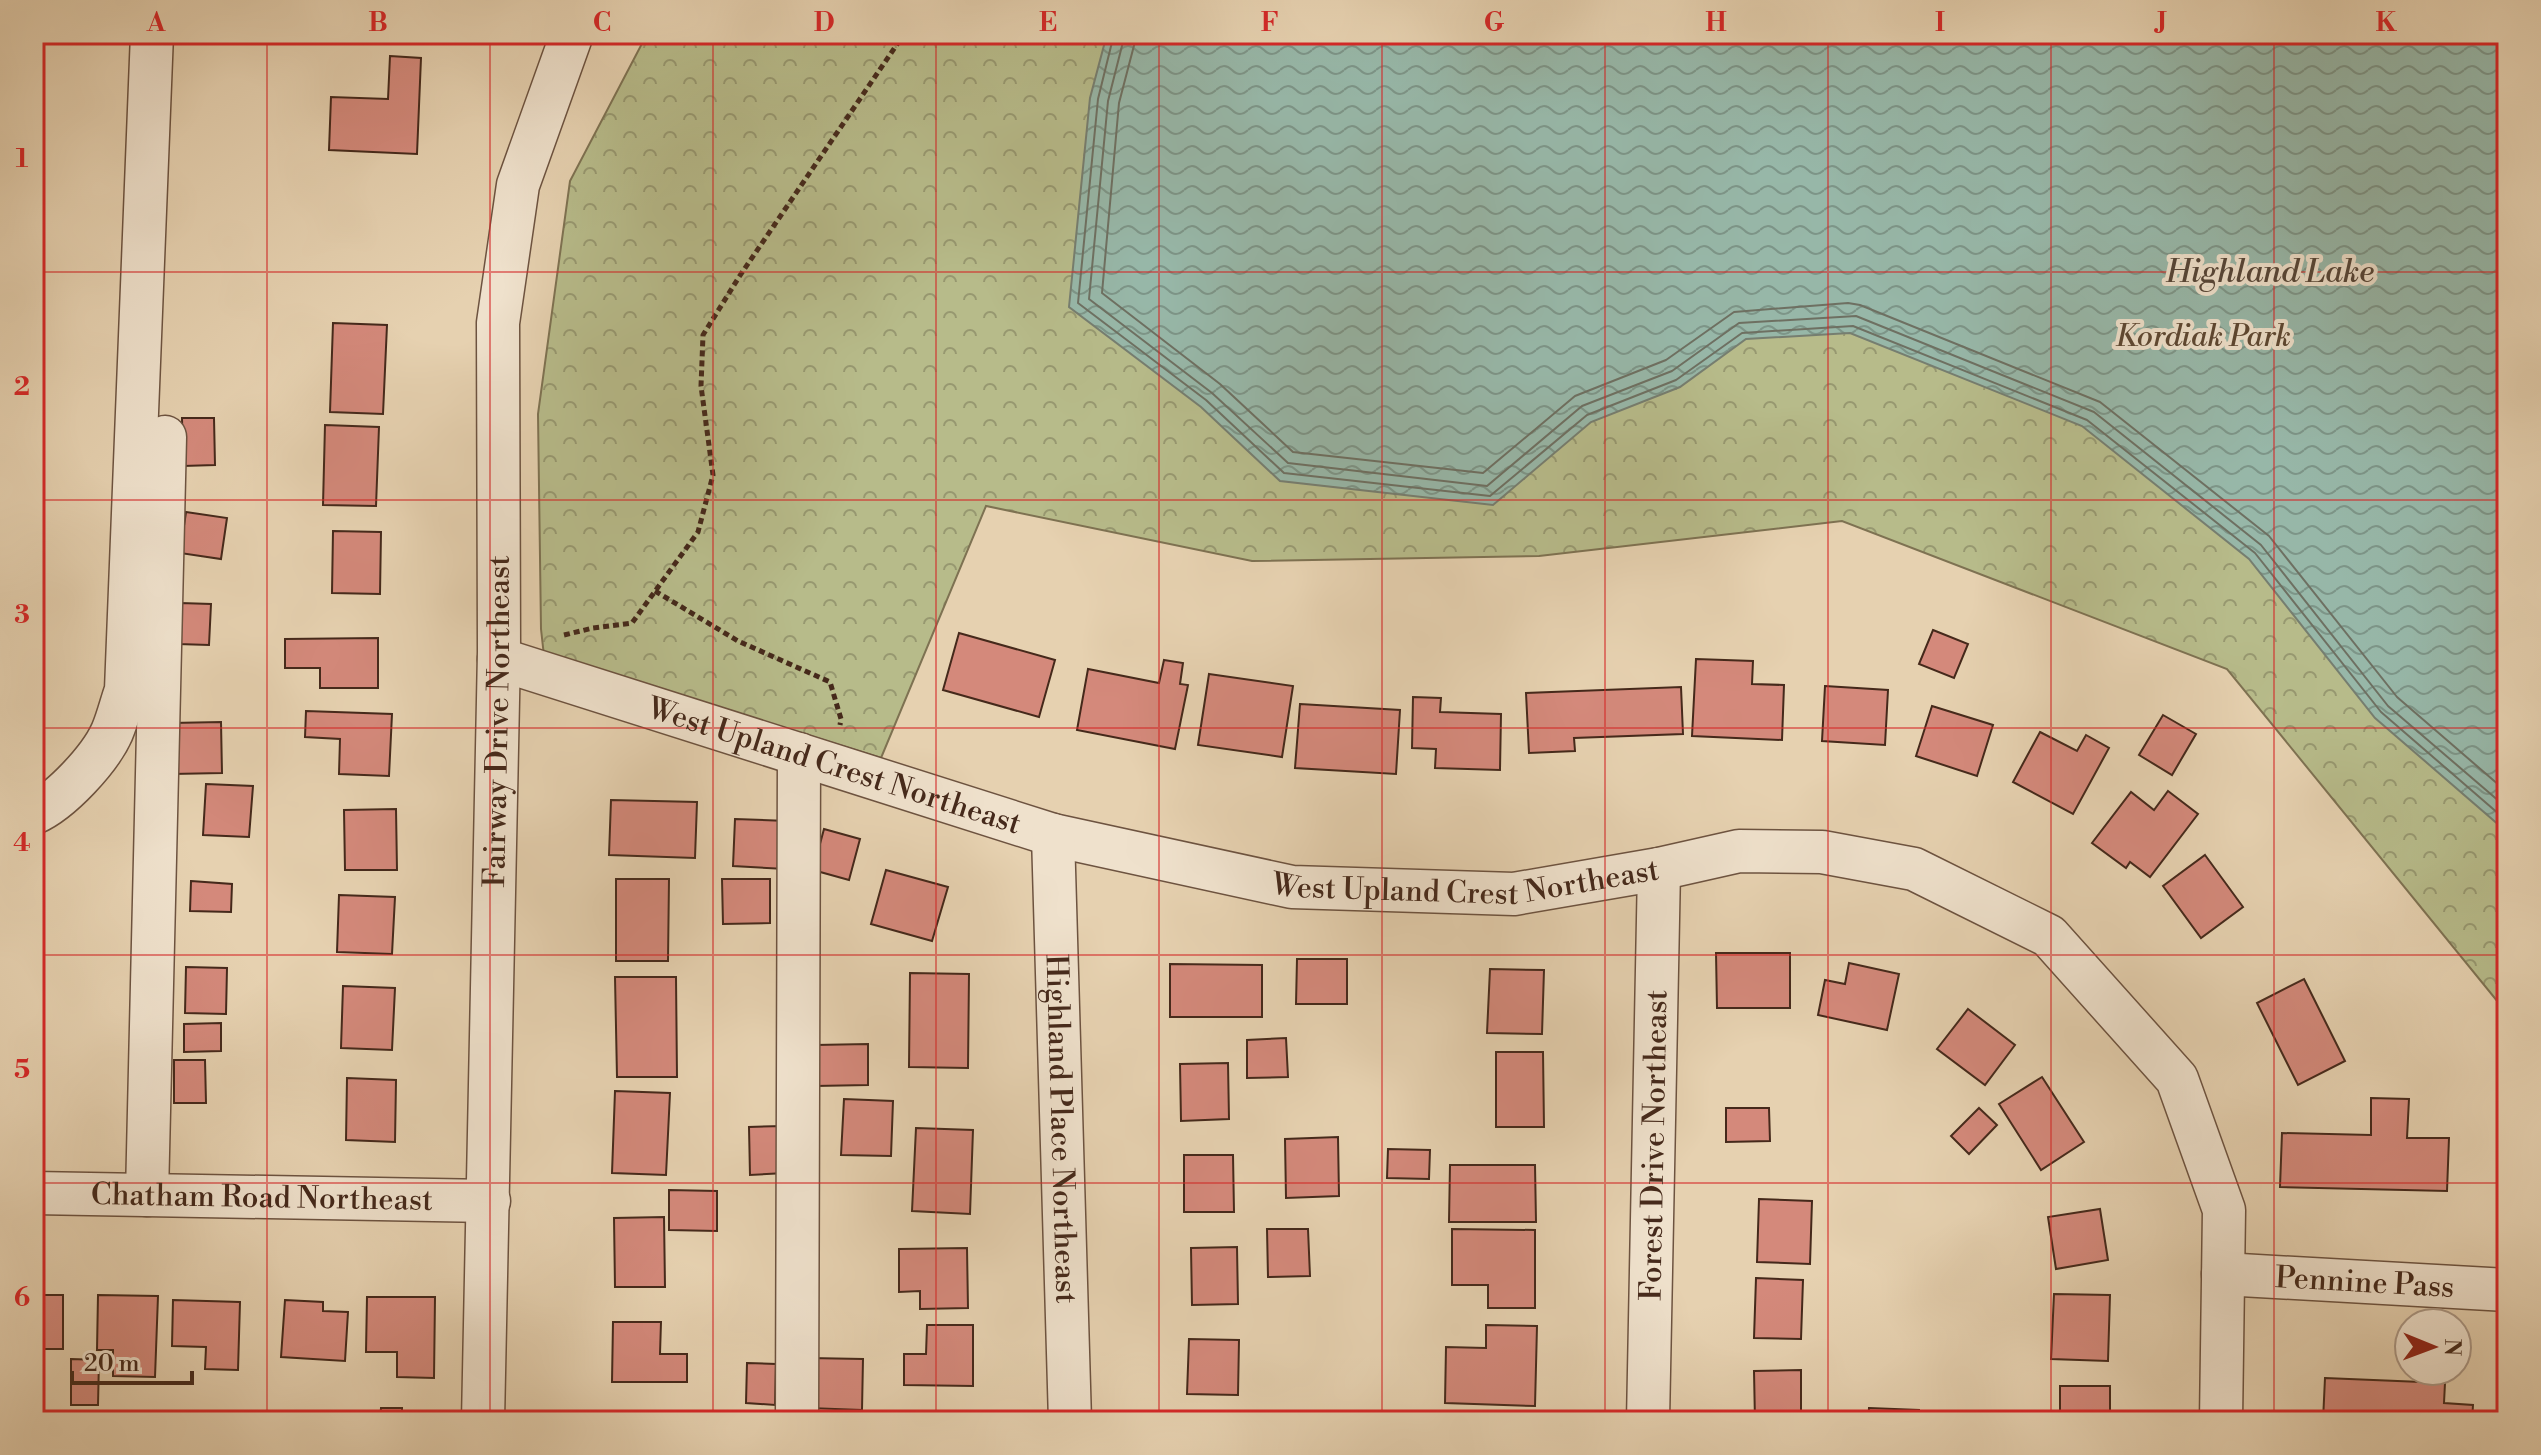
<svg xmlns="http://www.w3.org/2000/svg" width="2541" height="1455" font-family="'Libre Bodoni',serif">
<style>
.park{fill:url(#park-crowns);stroke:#7e7252;stroke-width:2}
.water{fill:url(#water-waves);stroke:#767e70;stroke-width:2}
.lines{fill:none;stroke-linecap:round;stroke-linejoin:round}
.shore{stroke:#6e7062;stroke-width:2}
.building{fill:#d4897b;stroke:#45291b;stroke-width:2}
.minor-casing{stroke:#6d5340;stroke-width:45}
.path{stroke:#45291b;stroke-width:5;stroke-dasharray:6 4;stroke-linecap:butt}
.minor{stroke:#efe1cc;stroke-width:42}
.grid{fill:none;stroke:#d62828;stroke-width:2;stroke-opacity:0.55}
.labels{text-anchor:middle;stroke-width:8;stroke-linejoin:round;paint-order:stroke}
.park-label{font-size:30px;font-style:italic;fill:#5c4631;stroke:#efe1cc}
.street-label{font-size:30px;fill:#45291b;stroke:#efe1cc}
.water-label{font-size:32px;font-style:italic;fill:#554537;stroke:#efe1cc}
.neatline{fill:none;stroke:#d62828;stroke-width:3}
.grid-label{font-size:26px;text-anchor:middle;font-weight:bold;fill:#d62828}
</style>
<defs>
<pattern id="park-crowns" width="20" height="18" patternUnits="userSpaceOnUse" patternTransform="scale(2)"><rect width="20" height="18" fill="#b7bb8a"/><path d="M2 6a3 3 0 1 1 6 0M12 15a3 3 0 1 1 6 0" fill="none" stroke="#979870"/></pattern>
<pattern id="water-waves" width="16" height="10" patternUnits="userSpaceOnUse" patternTransform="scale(2)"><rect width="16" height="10" fill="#97b7a8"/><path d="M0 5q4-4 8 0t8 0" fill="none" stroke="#7d9588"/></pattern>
</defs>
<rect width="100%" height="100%" fill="#e6d1b0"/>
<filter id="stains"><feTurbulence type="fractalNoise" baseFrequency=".0025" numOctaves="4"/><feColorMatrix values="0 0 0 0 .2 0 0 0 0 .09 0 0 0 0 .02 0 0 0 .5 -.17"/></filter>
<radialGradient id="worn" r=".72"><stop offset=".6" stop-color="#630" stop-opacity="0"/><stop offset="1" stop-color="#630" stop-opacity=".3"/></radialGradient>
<path class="park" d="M647 34H2507V1031L2498 1002 2227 669 1842 521 1539 556 1252 561 986 506 881 758 699 701 544 656 541 629 538 414 570 181Z"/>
<path class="water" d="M1107 34H2507V832L2375 718 2249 559 2082 426 1850 333 1746 339 1680 387 1591 422 1493 505 1280 481 1201 407 1069 307 1090 98Z"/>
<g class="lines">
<g class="shore">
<path d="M1114 34 1098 99 1078 303 1206 400 1284 473 1490 496 1587 415 1676 380 1742 333 1853 326 2087 420 2255 553 2381 712 2507 821"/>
<path d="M1125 34 1108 101 1089 299 1212 393 1288 463 1487 486 1582 406 1672 371 1739 323 1856 316 2094 412 2261 545 2388 706 2507 808"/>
<path d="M1137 34 1119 103 1102 293 1220 384 1293 452 1483 473 1575 396 1666 360 1734 312 1848 303 1860 305 2100 402 2269 536 2397 697 2507 792"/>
</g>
</g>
<g class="building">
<path d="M390 56 421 58 417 154 329 150 331 97 388 99Z"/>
<path d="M333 323 387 325 383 414 330 412Z"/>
<path d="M182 418H214L215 465 183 466Z"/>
<path d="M325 425 379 427 376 506 323 505Z"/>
<path d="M186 512 227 518 221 559 180 553Z"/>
<path d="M333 531 381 532 380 594 332 593Z"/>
<path d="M180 603 211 604 209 645 178 644Z"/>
<path d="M1933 630 1968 644 1954 678 1919 664Z"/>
<path d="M959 633 1055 660 1039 717 943 690Z"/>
<path d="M378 638V688H320V668H285V639Z"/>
<path d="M1696 659 1753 661 1752 684 1784 685 1782 740 1692 736Z"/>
<path d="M1164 660 1183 663 1180 684 1188 685 1175 749 1077 730 1088 669 1159 683Z"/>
<path d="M1209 674 1293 686 1282 757 1198 745Z"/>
<path d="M1825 686 1888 690 1885 745 1822 741Z"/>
<path d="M1681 687 1683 734 1574 738 1575 751 1529 753 1526 693Z"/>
<path d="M1413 697 1441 698 1440 712 1501 714 1500 770 1435 768 1436 749 1412 748Z"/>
<path d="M1300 704 1400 710 1396 774 1295 768Z"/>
<path d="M1932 706 1993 725 1977 776 1916 756Z"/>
<path d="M306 711 392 714 389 776 339 774 340 739 305 737Z"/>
<path d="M2163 715 2196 734 2172 775 2139 755Z"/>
<path d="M221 722 222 773 172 774 171 723Z"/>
<path d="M2040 732 2077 751 2086 735 2109 748 2073 814 2013 782Z"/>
<path d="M206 784 253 786 249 837 203 835Z"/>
<path d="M2168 791 2198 814 2150 877 2130 862 2126 868 2092 843 2131 792 2154 810Z"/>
<path d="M611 800 697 802 695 858 609 855Z"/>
<path d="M396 809 397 870H345L344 810Z"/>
<path d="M735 819 787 821 785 869 733 866Z"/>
<path d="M824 829 860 839 849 880 813 870Z"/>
<path d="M2205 855 2243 907 2201 938 2163 886Z"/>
<path d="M886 870 948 887 932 941 871 924Z"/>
<path d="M616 879H669L668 961H616Z"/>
<path d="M722 879H770V923L723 924Z"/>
<path d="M191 881 232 884 231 912 190 911Z"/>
<path d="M339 895 395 897 392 954 337 952Z"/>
<path d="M1716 953H1790V1008H1717Z"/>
<path d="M1297 959H1347V1004H1296Z"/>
<path d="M1849 963 1899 974 1887 1030 1818 1015 1825 980 1845 984Z"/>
<path d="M1170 964 1262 965V1017H1170Z"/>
<path d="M186 967 227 968 226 1014 185 1013Z"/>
<path d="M1490 969 1544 970 1542 1034 1487 1033Z"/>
<path d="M910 973 969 974 968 1068 909 1067Z"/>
<path d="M615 977H676L677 1077H617Z"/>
<path d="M2304 979 2345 1061 2298 1085 2257 1003Z"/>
<path d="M343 986 395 988 392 1050 341 1048Z"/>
<path d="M1968 1009 2015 1045 1985 1085 1937 1049Z"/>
<path d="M221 1023V1051L184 1052V1024Z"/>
<path d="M1286 1038 1288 1077 1247 1078V1040Z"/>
<path d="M868 1044V1085L815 1086V1045Z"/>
<path d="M1496 1052H1543L1544 1127H1496Z"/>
<path d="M174 1060H205L206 1103H174Z"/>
<path d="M1228 1063 1229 1119 1181 1121 1180 1064Z"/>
<path d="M2042 1077 2084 1142 2041 1170 1999 1104Z"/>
<path d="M347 1078 396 1080 395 1142 346 1140Z"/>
<path d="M615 1091 670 1093 666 1175 612 1173Z"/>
<path d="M2371 1098 2409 1099 2407 1138H2449L2447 1191 2280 1187 2282 1133 2371 1135Z"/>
<path d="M844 1099 893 1101 891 1156 841 1155Z"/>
<path d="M1726 1108H1769L1770 1141 1726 1142Z"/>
<path d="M1979 1108 1997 1125 1969 1154 1951 1136Z"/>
<path d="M783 1126 785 1173 750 1175 749 1127Z"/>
<path d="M916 1128 973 1130 970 1214 912 1211Z"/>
<path d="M1338 1137 1339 1196 1286 1198 1285 1139Z"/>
<path d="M1388 1149 1430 1150 1429 1179 1387 1178Z"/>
<path d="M1184 1155H1233L1234 1212H1184Z"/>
<path d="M1450 1165H1535L1536 1222H1449Z"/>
<path d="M669 1190 717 1191V1231L669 1230Z"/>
<path d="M1759 1199 1812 1201 1810 1264 1757 1262Z"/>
<path d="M2100 1209 2108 1260 2056 1269 2048 1217Z"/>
<path d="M664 1217 665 1287H615L614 1218Z"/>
<path d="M1267 1229H1308L1310 1276 1268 1277Z"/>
<path d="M1452 1229 1535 1230V1308H1488V1285H1452Z"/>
<path d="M1237 1247 1238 1304 1192 1305 1191 1248Z"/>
<path d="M967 1248 968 1308 920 1309V1291L899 1292V1249Z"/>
<path d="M1756 1278 1803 1280 1801 1339 1754 1338Z"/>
<path d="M2054 1294 2110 1295 2108 1361 2051 1359Z"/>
<rect x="34" y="1295" width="29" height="54"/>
<path d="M98 1295 158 1296 155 1377 113 1376V1350H97Z"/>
<path d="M367 1297H435L434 1378 397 1377V1352H366Z"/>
<path d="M173 1300 240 1302 238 1370 205 1369 206 1347 172 1346Z"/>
<path d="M285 1300 323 1302V1311L348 1312 345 1361 281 1357Z"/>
<path d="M613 1322H661L660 1354H687V1382H612Z"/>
<path d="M927 1325H973V1386L904 1385V1354H926Z"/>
<path d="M1486 1325 1537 1326 1535 1406 1445 1403 1446 1347 1486 1348Z"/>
<path d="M1189 1339 1239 1340 1238 1395 1187 1394Z"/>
<path d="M809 1358 863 1359 862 1410 808 1408Z"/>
<path d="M71 1359 99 1360 98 1405H71Z"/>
<path d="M747 1363 776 1364 775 1405 746 1403Z"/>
<path d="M1801 1370V1421H1755L1754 1371Z"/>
<path d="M2325 1378 2445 1383 2444 1403 2473 1405 2472 1421H2323Z"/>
<rect x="2060" y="1386" width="50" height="35"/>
<path d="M381 1408H402V1421H380Z"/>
<path d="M1869 1408 1919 1410V1421H1868Z"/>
<path d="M610 1412 671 1414V1421H610Z"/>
<path d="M1267 1413 1308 1415V1421H1267Z"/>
<rect x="217" y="1414" width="37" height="7"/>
<rect x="730" y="1415" width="44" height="6"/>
<path d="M925 1415 974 1417V1421H925Z"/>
<path d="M1463 1415 1533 1417V1421H1462Z"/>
</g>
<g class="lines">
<defs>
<g id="minor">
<path id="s1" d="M499 659 1053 835 1292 887 1514 894 1659 869 1739 851 1822 852 1914 869 2049 936 2177 1079 2224 1210 2221 1421"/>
<path d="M34 813C61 801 100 759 112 732 118 718 121 704 126 690L152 34"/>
<path id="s2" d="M1053 835 1070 1421"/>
<path id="s3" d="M34 1193 489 1201"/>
<path d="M147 1195 165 437"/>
<path id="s4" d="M2223 1274 2507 1290"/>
<path id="s5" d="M483 1421 499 652 498 323 518 185 572 34"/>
<path d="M797 1421 799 754"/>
<path id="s6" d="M1648 1421 1659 869"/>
</g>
</defs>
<use href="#minor" class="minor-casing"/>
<g class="path">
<path d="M655 591 738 641 830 682 841 719 840 725"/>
<path d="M564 635 593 628 632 623 698 532 713 475 701 386 703 335 739 277 904 34"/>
</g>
<use href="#minor" class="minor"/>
</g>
<path class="grid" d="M267 34V1421M490 34V1421M713 34V1421M936 34V1421M1159 34V1421M1382 34V1421M1605 34V1421M1828 34V1421M2051 34V1421M2274 34V1421M34 272H2507M34 500H2507M34 728H2507M34 955H2507M34 1183H2507"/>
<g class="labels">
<g class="park-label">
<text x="2203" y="346">Kordiak Park</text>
</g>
<g class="street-label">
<text dy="10" stroke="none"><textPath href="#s5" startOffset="700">Fairway Drive Northeast</textPath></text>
<text dy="10" stroke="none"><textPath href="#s1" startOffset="352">West Upland Crest Northeast</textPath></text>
<text dy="10" stroke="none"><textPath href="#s1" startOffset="1000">West Upland Crest Northeast</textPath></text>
<text dy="10" stroke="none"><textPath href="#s2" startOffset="294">Highland Place Northeast</textPath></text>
<text dy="10" stroke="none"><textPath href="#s6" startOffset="276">Forest Drive Northeast</textPath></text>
<text dy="10" stroke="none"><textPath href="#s3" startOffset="228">Chatham Road Northeast</textPath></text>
<text dy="10" stroke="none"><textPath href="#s4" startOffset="142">Pennine Pass</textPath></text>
</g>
<g class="water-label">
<text x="2270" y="282">Highland Lake</text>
</g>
</g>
<rect width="2541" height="1455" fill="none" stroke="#e6d1b0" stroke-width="88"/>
<g transform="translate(2433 1347) rotate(91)"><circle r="38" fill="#efe1cc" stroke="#ab9785" stroke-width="2"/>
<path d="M0-6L14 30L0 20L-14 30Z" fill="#8f2418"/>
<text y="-12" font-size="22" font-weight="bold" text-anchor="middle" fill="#45291b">N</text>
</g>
<path d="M72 1371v12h120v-12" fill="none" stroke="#45291b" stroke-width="4"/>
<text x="84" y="1371" font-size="24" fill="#45291b" stroke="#efe1cc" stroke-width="6" paint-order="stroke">20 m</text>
<rect x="44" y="44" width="2453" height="1367" class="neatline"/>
<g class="grid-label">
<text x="156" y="31">A</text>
<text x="378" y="31">B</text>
<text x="602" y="31">C</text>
<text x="824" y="31">D</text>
<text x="1048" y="31">E</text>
<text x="1270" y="31">F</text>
<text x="1494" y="31">G</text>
<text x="1716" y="31">H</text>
<text x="1940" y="31">I</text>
<text x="2162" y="31">J</text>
<text x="2386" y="31">K</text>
<text x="22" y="167">1</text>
<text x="22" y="395">2</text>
<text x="22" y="623">3</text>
<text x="22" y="851">4</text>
<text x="22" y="1078">5</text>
<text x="22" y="1306">6</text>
</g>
<rect width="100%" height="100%" filter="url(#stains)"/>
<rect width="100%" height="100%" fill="url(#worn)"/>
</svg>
